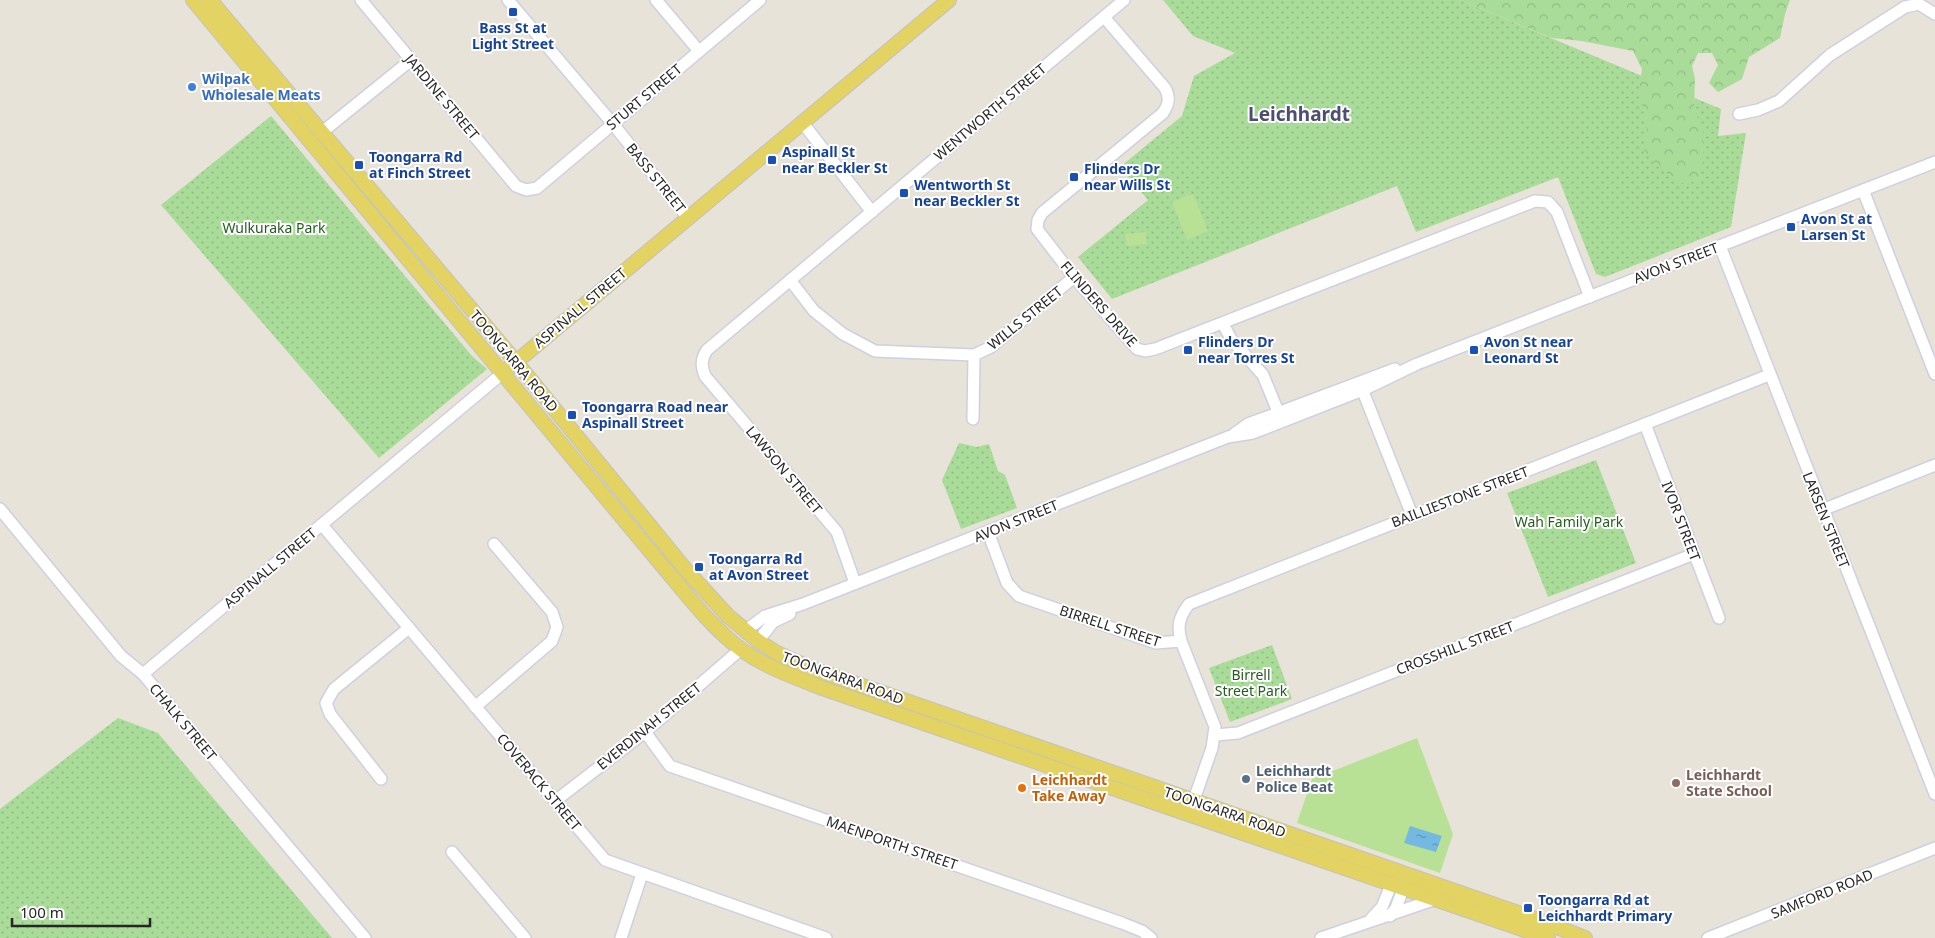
<svg xmlns="http://www.w3.org/2000/svg" width="1935" height="938" font-family="'Noto Sans',sans-serif">
<style>
.grass{fill:url(#grass-dots)}
.forest{fill:url(#forest-crowns)}
.pitch{fill:#b9e196}
.water{fill:url(#water-ripples)}
.lines{fill:none;stroke-linecap:round;stroke-linejoin:round}
.minor-casing{stroke:#ced0df;stroke-width:14}
.major-casing{stroke:#c2c2c2;stroke-width:16}
.minor{stroke:#fff;stroke-width:11}
.major{stroke:#e3d363;stroke-width:14}
.transit-dot{fill:#1a4fb4;stroke:#fff;stroke-width:2}
.shop-dot{fill:#3f7fe0;stroke:#fff;stroke-width:2}
.service-dot{fill:#5c6f8a;stroke:#fff;stroke-width:2}
.education-dot{fill:#8d6e63;stroke:#fff;stroke-width:2}
.food-dot{fill:#e8710a;stroke:#fff;stroke-width:2}
.labels{text-anchor:middle;stroke-width:4;stroke-linejoin:round;paint-order:stroke}
.transit-label{font-size:14px;font-weight:bold;fill:#164399;stroke:#fff;text-anchor:start}
.shop-label{font-size:14px;font-weight:bold;fill:#366cbe;stroke:#fff;text-anchor:start}
.street-label{font-size:14px;fill:#262626;stroke:#fff}
.park-label{font-size:14px;fill:#255b1f;stroke:#fff}
.service-label{font-size:14px;font-weight:bold;fill:#4e5e75;stroke:#fff;text-anchor:start}
.education-label{font-size:14px;font-weight:bold;fill:#785e54;stroke:#fff;text-anchor:start}
.food-label{font-size:14px;font-weight:bold;fill:#c56008;stroke:#fff;text-anchor:start}
.district-label{font-size:19px;font-weight:bold;fill:#4c4e72;stroke:#fff}
</style>
<defs>
<pattern id="grass-dots" width="8" height="8" patternUnits="userSpaceOnUse" patternTransform="scale(1.25)"><rect width="8" height="8" fill="#a9db99"/><path d="M2 2h.1M6 6h.1" fill="none" stroke="#91bc84" stroke-width="1.8" stroke-linecap="round"/></pattern>
<pattern id="forest-crowns" width="20" height="18" patternUnits="userSpaceOnUse" patternTransform="scale(1.25)"><rect width="20" height="18" fill="#a9db99"/><path d="M2 6a3 3 0 1 1 6 0M12 15a3 3 0 1 1 6 0" fill="none" stroke="#91bc84"/></pattern>
<pattern id="water-ripples" width="26" height="14" patternUnits="userSpaceOnUse" patternTransform="scale(1.25)"><rect width="26" height="14" fill="#74b9e2"/><path d="M2 4q2-2 4 0t4 0M15 11q2-2 4 0t4 0" fill="none" stroke="#5f96b7"/></pattern>
</defs>
<rect width="100%" height="100%" fill="#e8e3d9"/>
<g class="grass">
<path d="M1163 0H1460L1721 109 1718 136 1746 133 1731 227 1605 277 1596 274 1558 177 1416 232 1397 186 1112 299 1078 257 1148 200 1120 167 1182 116 1194 76 1235 53 1193 36Z"/>
<path d="M271 116 472 356 487 369 379 458 161 205Z"/>
<path d="M959 443 977 447 989 444 998 471 1005 475 1017 508 961 529 942 480Z"/>
<path d="M1596 460 1636 563 1548 597 1507 493Z"/>
<path d="M1272 645 1292 699 1230 722 1209 668Z"/>
<path d="M118 718 158 733 332 938H0V809Z"/>
</g>
<path class="forest" d="M1460 0H1790L1785 14 1780 38 1749 57 1742 79 1718 92 1709 83 1718 65 1712 53H1698L1692 66 1695 79 1694 108 1703 131V161L1699 180 1684 184 1666 172 1644 152 1647 129 1639 92 1642 69 1633 51 1582 41 1552 38Z"/>
<g class="pitch">
<path d="M1193 194 1208 231 1187 240 1172 202Z"/>
<path d="M1146 232 1147 244 1127 246 1125 234Z"/>
<path d="M1417 738 1453 834 1440 873 1297 823 1312 779Z"/>
</g>
<path class="water" d="M1410 826 1442 836 1436 852 1404 843Z"/>
<g class="lines">
<defs>
<g id="minor">
<path d="M361 0 516 186 526 190 537 188 760 0"/>
<path d="M508 0 613 124 688 218"/>
<path d="M656 0 699 51"/>
<path d="M1104 17 1165 88C1170 97 1169 104 1163 113L1042 213 1038 220 1037 229 1074 277 1137 349 1145 351 1155 349 1535 201 1548 202 1557 212 1590 297"/>
<path d="M1739 114 1758 110 1779 101 1830 55 1905 7 1919 4 1935 14"/>
<path d="M802 122 872 212"/>
<path d="M321 133 411 60"/>
<path d="M1863 190 1935 374"/>
<path d="M1720 246 1935 794"/>
<path d="M790 280 814 311 843 334 875 351 974 355 991 347 1074 277"/>
<path d="M1223 324 1231 339 1263 375 1281 419"/>
<path d="M1360 384 1412 515"/>
<path d="M973 419 974 355"/>
<path d="M1645 424 1719 618"/>
<path d="M1234 434 1248 424 1395 369"/>
<path d="M0 509 121 656 143 674 365 938"/>
<path d="M1822 510 1935 465"/>
<path d="M322 525 605 860 826 938"/>
<path d="M988 532 1007 583 1019 596 1156 643 1181 641 1215 727 1212 748 1189 814"/>
<path d="M855 583 837 532 705 376C701 366 701 359 707 350L1124 0"/>
<path d="M745 631 765 616 803 604 1228 437 1253 433 1363 390 1417 364 1935 162"/>
<path d="M758 641 773 622 790 614"/>
<path d="M1181 641C1177 626 1179 617 1189 604L1769 375"/>
<path d="M143 674 504 372"/>
<path d="M475 707 552 641 557 627 552 612 494 544"/>
<path d="M645 732 670 766 1122 923 1142 931 1151 938"/>
<path d="M1216 735 1238 733 1694 554"/>
<path d="M381 779 330 714 326 703 334 689 409 628"/>
<path d="M555 801 645 732 741 649"/>
<path d="M452 852 525 938"/>
<path d="M1390 916 1396 908 1403 889"/>
<path d="M1371 919 1382 907 1391 885"/>
<path d="M621 938 642 874"/>
<path d="M1321 938 1436 899"/>
<path d="M1708 938 1935 848"/>
</g>
<g id="major">
<path d="M193 0 655 557C682 588 708 625 742 650 766 667 794 677 822 688L1548 938"/>
<path d="M210 0 516 362 686 570 728 616 758 641 777 653 808 667 1544 922 1585 938"/>
<path d="M510 367 949 0"/>
</g>
</defs>
<use href="#minor" class="minor-casing"/>
<use href="#major" class="major-casing"/>
<use href="#minor" class="minor"/>
<use href="#major" class="major"/>
</g>
<g class="transit-dot">
<rect x="508" y="7" width="10" height="10" rx="2.5"/>
<rect x="767" y="155" width="10" height="10" rx="2.5"/>
<rect x="354" y="160" width="10" height="10" rx="2.5"/>
<rect x="1069" y="172" width="10" height="10" rx="2.5"/>
<rect x="899" y="188" width="10" height="10" rx="2.5"/>
<rect x="1786" y="222" width="10" height="10" rx="2.5"/>
<rect x="1183" y="345" width="10" height="10" rx="2.5"/>
<rect x="1469" y="345" width="10" height="10" rx="2.5"/>
<rect x="567" y="410" width="10" height="10" rx="2.5"/>
<rect x="694" y="562" width="10" height="10" rx="2.5"/>
<rect x="1523" y="903" width="10" height="10" rx="2.5"/>
</g>
<circle class="shop-dot" cx="192" cy="87" r="5"/>
<circle class="service-dot" cx="1246" cy="779" r="5"/>
<circle class="education-dot" cx="1676" cy="783" r="5"/>
<circle class="food-dot" cx="1022" cy="788" r="5"/>
<g class="labels">
<g class="transit-label">
<text x="513" y="33" text-anchor="middle">Bass St at<tspan x="513" dy="16">Light Street</tspan></text>
<text x="782" y="157">Aspinall St<tspan x="782" dy="16">near Beckler St</tspan></text>
<text x="369" y="162">Toongarra Rd<tspan x="369" dy="16">at Finch Street</tspan></text>
<text x="1084" y="174">Flinders Dr<tspan x="1084" dy="16">near Wills St</tspan></text>
<text x="914" y="190">Wentworth St<tspan x="914" dy="16">near Beckler St</tspan></text>
<text x="1801" y="224">Avon St at<tspan x="1801" dy="16">Larsen St</tspan></text>
<text x="1198" y="347">Flinders Dr<tspan x="1198" dy="16">near Torres St</tspan></text>
<text x="1484" y="347">Avon St near<tspan x="1484" dy="16">Leonard St</tspan></text>
<text x="582" y="412">Toongarra Road near<tspan x="582" dy="16">Aspinall Street</tspan></text>
<text x="709" y="564">Toongarra Rd<tspan x="709" dy="16">at Avon Street</tspan></text>
<text x="1538" y="905">Toongarra Rd at<tspan x="1538" dy="16">Leichhardt Primary</tspan></text>
</g>
<g class="shop-label">
<text x="202" y="84">Wilpak<tspan x="202" dy="16">Wholesale Meats</tspan></text>
</g>
<g class="street-label">
<text transform="translate(442 97) rotate(50)" y="5">JARDINE STREET</text>
<text transform="translate(644 97) rotate(-40)" y="5">STURT STREET</text>
<text transform="translate(990 112) rotate(-40)" y="5">WENTWORTH STREET</text>
<text transform="translate(656 178) rotate(51)" y="5">BASS STREET</text>
<text transform="translate(1676 263) rotate(-21)" y="5">AVON STREET</text>
<text transform="translate(1099 304) rotate(49)" y="5">FLINDERS DRIVE</text>
<text transform="translate(580 308) rotate(-40)" y="5">ASPINALL STREET</text>
<text transform="translate(1025 318) rotate(-39)" y="5">WILLS STREET</text>
<text transform="translate(514 361) rotate(50)" y="5">TOONGARRA ROAD</text>
<text transform="translate(784 470) rotate(50)" y="5">LAWSON STREET</text>
<text transform="translate(1460 497) rotate(-21)" y="5">BAILLIESTONE STREET</text>
<text transform="translate(1826 520) rotate(68)" y="5">LARSEN STREET</text>
<text transform="translate(1016 521) rotate(-22)" y="5">AVON STREET</text>
<text transform="translate(1681 521) rotate(69)" y="5">IVOR STREET</text>
<text transform="translate(270 568) rotate(-40)" y="5">ASPINALL STREET</text>
<text transform="translate(1110 626) rotate(18)" y="5">BIRRELL STREET</text>
<text transform="translate(1455 648) rotate(-21)" y="5">CROSSHILL STREET</text>
<text transform="translate(843 678) rotate(20)" y="5">TOONGARRA ROAD</text>
<text transform="translate(183 722) rotate(50)" y="5">CHALK STREET</text>
<text transform="translate(649 726) rotate(-39)" y="5">EVERDINAH STREET</text>
<text transform="translate(539 782) rotate(50)" y="5">COVERACK STREET</text>
<text transform="translate(1225 812) rotate(19)" y="5">TOONGARRA ROAD</text>
<text transform="translate(892 843) rotate(19)" y="5">MAENPORTH STREET</text>
<text transform="translate(1822 894) rotate(-22)" y="5">SAMFORD ROAD</text>
</g>
<g class="park-label">
<text x="274" y="233">Wulkuraka Park</text>
<text x="1569" y="527">Wah Family Park</text>
<text x="1251" y="680">Birrell<tspan x="1251" dy="16">Street Park</tspan></text>
</g>
<g class="service-label">
<text x="1256" y="776">Leichhardt<tspan x="1256" dy="16">Police Beat</tspan></text>
</g>
<g class="education-label">
<text x="1686" y="780">Leichhardt<tspan x="1686" dy="16">State School</tspan></text>
</g>
<g class="food-label">
<text x="1032" y="785">Leichhardt<tspan x="1032" dy="16">Take Away</tspan></text>
</g>
<g class="district-label">
<text x="1299" y="121">Leichhardt</text>
</g>
</g>
<path d="M12 918v8h138v-8" fill="none" stroke="#262626" stroke-width="2.5"/>
<text x="20" y="918" font-size="15" fill="#262626" stroke="#ffffff" stroke-width="4" paint-order="stroke">100 m</text>
</svg>
